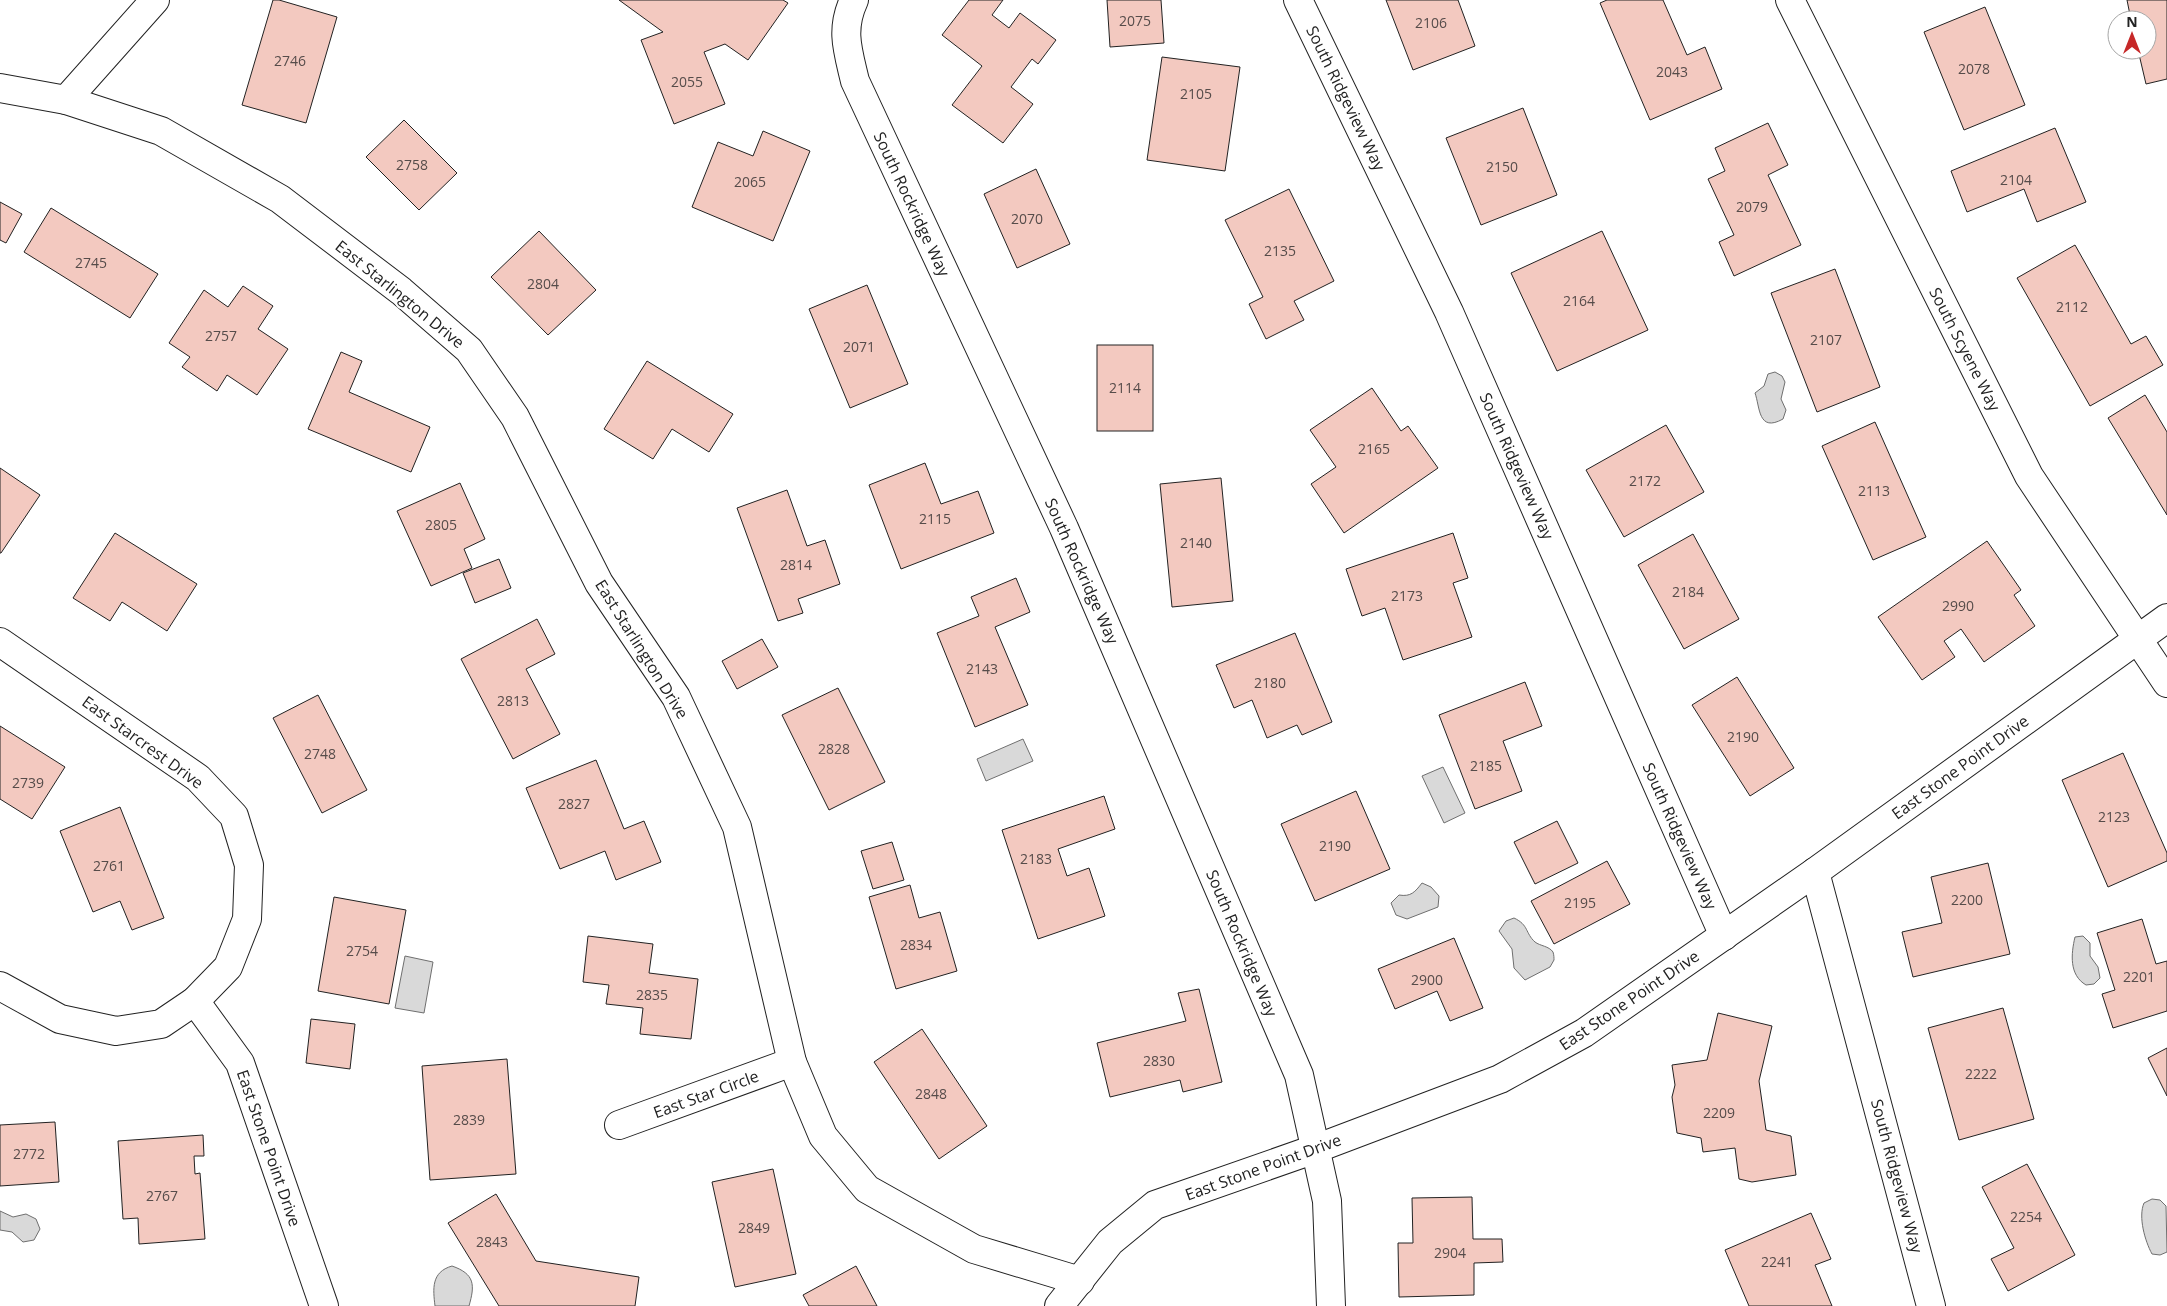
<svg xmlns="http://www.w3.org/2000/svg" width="2167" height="1306" font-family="'Open Sans',sans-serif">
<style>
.water{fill:#d9d9d9;stroke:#6f6f6f}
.building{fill:#f3c9c0;stroke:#222}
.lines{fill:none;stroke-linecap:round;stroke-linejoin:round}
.minor-casing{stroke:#222;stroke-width:30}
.minor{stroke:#fff;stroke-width:28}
.labels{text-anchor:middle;stroke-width:4;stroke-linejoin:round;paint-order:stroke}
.number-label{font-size:14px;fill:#564c4a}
.street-label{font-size:16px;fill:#222;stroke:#fff}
</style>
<rect width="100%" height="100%" fill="#fff"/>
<g class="water">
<path d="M1775 372 1782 376 1785 382 1781 399 1786 410 1783 419C1758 433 1760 407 1755 393L1764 386 1768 374Z"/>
<path d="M1023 739 1033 761 986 781 977 759Z"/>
<path d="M1443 767 1465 813 1444 823 1422 776Z"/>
<path d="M1422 883 1431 887 1439 896 1438 907 1407 919 1396 915 1391 903 1399 895C1411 897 1415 892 1422 883Z"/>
<path d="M1514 918C1529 925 1525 933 1535 942 1540 946 1549 946 1553 952 1554 955 1554 958 1554 960L1550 967 1525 980 1514 968 1512 949 1499 931 1506 921Z"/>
<path d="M2083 936 2090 943V956L2098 967 2100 978 2094 984 2086 985C2069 975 2071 954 2075 937Z"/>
<path d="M405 956 433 962 424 1013 395 1008Z"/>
<path d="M2152 1199 2160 1200 2166 1206 2167 1252 2160 1255 2152 1254C2145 1241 2138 1217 2144 1203Z"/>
<path d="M0 1211 13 1217 26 1214 36 1219 40 1229 34 1240 23 1242 12 1232 0 1230Z"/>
<path d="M452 1266C475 1274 475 1285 469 1306H435C433 1289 431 1272 452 1266Z"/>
</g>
<g class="building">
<path d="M273 0H279L337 17 306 123 242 105Z"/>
<path d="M619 0H783L788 3 748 60 725 44 704 52 725 104 674 124 641 40 663 32Z"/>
<path d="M969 0H1003L992 15 1009 28 1020 13 1056 40 1038 64 1032 59 1011 87 1033 104 1003 143 952 105 982 66 942 35Z"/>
<path d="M1107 0H1161L1164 43 1110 47Z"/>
<path d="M1386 0H1458L1475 46 1413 70Z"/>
<path d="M1607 0H1663L1687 55 1705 47 1722 89 1650 120 1600 3Z"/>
<path d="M2127 0H2167V79L2146 84 2138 50H2147V20H2131Z"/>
<path d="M1985 7 2025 105 1964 130 1924 32Z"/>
<path d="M1162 57 1240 67 1225 171 1147 160Z"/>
<path d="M1523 108 1557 195 1481 225 1446 138Z"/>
<path d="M404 120 457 173 419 210 366 157Z"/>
<path d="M1768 123 1788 165 1768 175 1801 245 1734 276 1719 242 1734 235 1708 179 1725 171 1715 148Z"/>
<path d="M2055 128 2086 202 2037 222 2024 189 1967 212 1951 171Z"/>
<path d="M763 131 810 151 773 241 692 207 718 142 753 156Z"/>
<path d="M1036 169 1070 244 1017 268 984 194Z"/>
<path d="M1289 189 1334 281 1294 301 1304 320 1266 339 1249 304 1263 297 1225 220Z"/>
<path d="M0 202 22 214 6 243 0 240Z"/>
<path d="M51 208 158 274 130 318 24 252Z"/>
<path d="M539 231 596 290 548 335 491 277Z"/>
<path d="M1602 231 1648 330 1557 371 1511 273Z"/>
<path d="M2075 245 2131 344 2146 336 2163 365 2090 406 2017 278Z"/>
<path d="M1835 269 1880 387 1817 412 1771 293Z"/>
<path d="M867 285 908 384 850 408 809 309Z"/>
<path d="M243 286 273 306 258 329 288 349 257 395 227 375 217 391 182 367 190 357 169 343 204 290 228 307Z"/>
<rect x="1097" y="345" width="56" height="86"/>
<path d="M341 352 362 361 349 392 430 427 411 472 308 429Z"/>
<path d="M647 361 733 414 709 452 672 429 653 459 604 429Z"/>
<path d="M1372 388 1401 431 1408 426 1438 468 1344 533 1311 484 1336 467 1310 430Z"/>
<path d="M2145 395 2167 432V515L2108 418Z"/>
<path d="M1875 422 1926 537 1873 560 1822 446Z"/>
<path d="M1666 425 1704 492 1624 537 1586 470Z"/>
<path d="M925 463 941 504 978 491 994 533 901 569 869 485Z"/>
<path d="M0 468 40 495 1 553H0Z"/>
<path d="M1221 478 1233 601 1172 607 1160 484Z"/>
<path d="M460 483 485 539 464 549 472 568 431 586 397 511Z"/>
<path d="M787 490 807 546 825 540 840 584 798 599 803 613 778 621 737 508Z"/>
<path d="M115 533 197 584 167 631 122 602 110 621 73 598Z"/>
<path d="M1453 533 1468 578 1453 583 1472 637 1403 660 1385 608 1362 616 1346 569Z"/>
<path d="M1693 534 1739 619 1684 649 1638 565Z"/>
<path d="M1987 541 2021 590 2014 595 2035 626 1984 662 1961 629 1944 641 1955 657 1922 680 1878 617Z"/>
<path d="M499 559 511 588 475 603 463 573Z"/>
<path d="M1016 578 1030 612 995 627 1028 705 975 727 937 633 979 616 971 597Z"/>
<path d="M537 619 555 654 526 669 560 734 513 759 461 659Z"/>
<path d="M1295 633 1332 722 1302 735 1297 725 1267 738 1252 700 1234 708 1216 665Z"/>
<path d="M762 639 778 667 737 689 722 661Z"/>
<path d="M1737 677 1794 768 1750 796 1692 705Z"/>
<path d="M1525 682 1542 726 1503 741 1522 791 1475 809 1439 715Z"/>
<path d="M838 688 885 782 829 810 782 715Z"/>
<path d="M318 695 367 790 322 813 273 718Z"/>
<path d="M0 726 65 767 32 819 0 799Z"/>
<path d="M2123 753 2167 853V861L2108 887 2062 780Z"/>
<path d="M596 760 624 829 644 821 661 862 616 880 605 851 560 869 526 788Z"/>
<path d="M1356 791 1390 869 1315 901 1281 824Z"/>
<path d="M1104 796 1115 829 1058 849 1067 876 1089 868 1105 916 1038 939 1002 830Z"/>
<path d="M120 807 164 918 132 930 120 901 93 912 60 831Z"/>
<path d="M1557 821 1578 863 1535 884 1514 842Z"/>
<path d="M892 842 904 880 873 889 861 851Z"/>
<path d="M1607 861 1630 904 1554 944 1531 901Z"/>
<path d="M1988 863 2010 954 1913 977 1902 932 1942 923 1931 877Z"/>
<path d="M910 885 919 918 940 912 957 971 896 989 869 897Z"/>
<path d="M334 897 406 910 389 1004 318 991Z"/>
<path d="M2142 919 2156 964 2167 961V1011L2113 1028 2102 994 2115 990 2097 933Z"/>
<path d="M588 936 653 944 649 973 698 979 691 1039 640 1034 643 1008 606 1004 609 985 583 982Z"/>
<path d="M1454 938 1483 1008 1450 1021 1437 991 1395 1009 1378 969Z"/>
<path d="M1199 989 1222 1082 1183 1092 1180 1080 1110 1097 1097 1043 1186 1021 1178 993Z"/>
<path d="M2003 1008 2034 1119 1959 1140 1928 1028Z"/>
<path d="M1718 1013 1772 1026 1759 1081 1766 1130 1791 1136 1796 1175 1752 1182 1739 1179 1735 1148 1703 1152 1701 1138 1677 1133 1672 1097 1675 1085 1672 1065 1707 1060Z"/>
<path d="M311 1019 355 1024 350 1069 306 1063Z"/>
<path d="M922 1029 987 1126 939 1159 874 1062Z"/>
<path d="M2167 1048V1096L2148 1058Z"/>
<path d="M507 1059 516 1174 430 1180 422 1066Z"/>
<path d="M55 1122 59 1182 0 1186V1125Z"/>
<path d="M203 1135 204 1156H194L195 1174 200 1173 205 1239 139 1244 138 1218 123 1219 118 1141Z"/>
<path d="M2027 1164 2075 1255 2008 1291 1991 1259 2014 1248 1982 1187Z"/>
<path d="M773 1169 796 1274 735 1287 712 1182Z"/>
<path d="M496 1194 536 1261 639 1277 635 1306H499L448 1223Z"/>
<path d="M1472 1197 1473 1239H1502L1503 1262 1474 1263V1295L1399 1297 1398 1243H1413L1412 1198Z"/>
<path d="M1811 1213 1831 1259 1815 1265 1832 1306H1749L1725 1250Z"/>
<path d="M856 1266 877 1306H809L803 1295Z"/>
</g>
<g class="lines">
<defs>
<g id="minor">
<path d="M854 0C840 30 848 51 855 81L1064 528 1299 1075 1327 1201 1331 1306"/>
<path d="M1298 0 1449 312 1724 936"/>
<path d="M1790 0 2029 476 2167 683"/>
<path d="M0 88 66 100 155 0"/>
<path d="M66 100 161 131 280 199 401 291 469 350 515 417 599 583 676 697 737 827 792 1062 823 1136 867 1189 974 1249 1080 1281"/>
<path d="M0 642 198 778 234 816 249 865 247 919 228 967 195 1001 161 1024 116 1031 60 1019 0 986"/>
<path d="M1815 872 1931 1306"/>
<path d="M195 1001 240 1063 324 1306"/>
<path d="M619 1125 792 1062"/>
<path d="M1059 1306 1110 1242 1155 1205 1315 1149 1500 1079 1584 1033 1815 872 2167 618"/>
</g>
</defs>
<use href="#minor" class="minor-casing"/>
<use href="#minor" class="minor"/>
</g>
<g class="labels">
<g class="number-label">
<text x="1135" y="26">2075</text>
<text x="1431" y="28">2106</text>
<text x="290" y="66">2746</text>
<text x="1974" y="74">2078</text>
<text x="1672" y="77">2043</text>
<text x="687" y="87">2055</text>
<text x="1196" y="99">2105</text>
<text x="412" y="170">2758</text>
<text x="1502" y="172">2150</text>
<text x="2016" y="185">2104</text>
<text x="750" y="187">2065</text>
<text x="1752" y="212">2079</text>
<text x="1027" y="224">2070</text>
<text x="1280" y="256">2135</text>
<text x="91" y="268">2745</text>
<text x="543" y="289">2804</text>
<text x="1579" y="306">2164</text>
<text x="2072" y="312">2112</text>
<text x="221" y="341">2757</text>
<text x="1826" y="345">2107</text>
<text x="859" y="352">2071</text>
<text x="1125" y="393">2114</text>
<text x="1374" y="454">2165</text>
<text x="1645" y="486">2172</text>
<text x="1874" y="496">2113</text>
<text x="935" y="524">2115</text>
<text x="441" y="530">2805</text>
<text x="1196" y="548">2140</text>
<text x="796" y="570">2814</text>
<text x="1688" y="597">2184</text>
<text x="1407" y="601">2173</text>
<text x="1958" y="611">2990</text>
<text x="982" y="674">2143</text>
<text x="1270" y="688">2180</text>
<text x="513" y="706">2813</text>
<text x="1743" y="742">2190</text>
<text x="834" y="754">2828</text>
<text x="320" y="759">2748</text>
<text x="1486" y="771">2185</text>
<text x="28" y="788">2739</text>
<text x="574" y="809">2827</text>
<text x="2114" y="822">2123</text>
<text x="1335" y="851">2190</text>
<text x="1036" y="864">2183</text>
<text x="109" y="871">2761</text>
<text x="1967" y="905">2200</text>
<text x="1580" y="908">2195</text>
<text x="916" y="950">2834</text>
<text x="362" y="956">2754</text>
<text x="2139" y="982">2201</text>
<text x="1427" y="985">2900</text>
<text x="652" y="1000">2835</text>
<text x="1159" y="1066">2830</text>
<text x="1981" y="1079">2222</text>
<text x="931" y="1099">2848</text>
<text x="1719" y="1118">2209</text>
<text x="469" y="1125">2839</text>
<text x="29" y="1159">2772</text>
<text x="162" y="1201">2767</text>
<text x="2026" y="1222">2254</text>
<text x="754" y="1233">2849</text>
<text x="492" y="1247">2843</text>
<text x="1450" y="1258">2904</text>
<text x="1777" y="1267">2241</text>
</g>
<g class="street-label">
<text transform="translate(1346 98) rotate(64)" y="6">South Ridgeview Way</text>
<text transform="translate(912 204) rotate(65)" y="6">South Rockridge Way</text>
<text transform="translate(400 294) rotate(39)" y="6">East Starlington Drive</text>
<text transform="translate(1965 349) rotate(63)" y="6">South Scyene Way</text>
<text transform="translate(1517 466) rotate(66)" y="6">South Ridgeview Way</text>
<text transform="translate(1082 571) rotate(66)" y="6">South Rockridge Way</text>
<text transform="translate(642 649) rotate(58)" y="6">East Starlington Drive</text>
<text transform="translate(143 742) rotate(36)" y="6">East Starcrest Drive</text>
<text transform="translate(1960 767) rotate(-36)" y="6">East Stone Point Drive</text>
<text transform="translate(1680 836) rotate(66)" y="6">South Ridgeview Way</text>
<text transform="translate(1242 943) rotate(67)" y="6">South Rockridge Way</text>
<text transform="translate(1629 1000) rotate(-34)" y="6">East Stone Point Drive</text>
<text transform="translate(706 1094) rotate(-20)" y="6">East Star Circle</text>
<text transform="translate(269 1148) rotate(71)" y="6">East Stone Point Drive</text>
<text transform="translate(1263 1167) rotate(-20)" y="6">East Stone Point Drive</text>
<text transform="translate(1897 1176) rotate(75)" y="6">South Ridgeview Way</text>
</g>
</g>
<g transform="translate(2132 35)"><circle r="24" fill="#ffffff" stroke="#a7a7a7"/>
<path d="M0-4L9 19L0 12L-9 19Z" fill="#c62828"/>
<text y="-8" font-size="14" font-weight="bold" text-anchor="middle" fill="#222222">N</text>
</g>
</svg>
